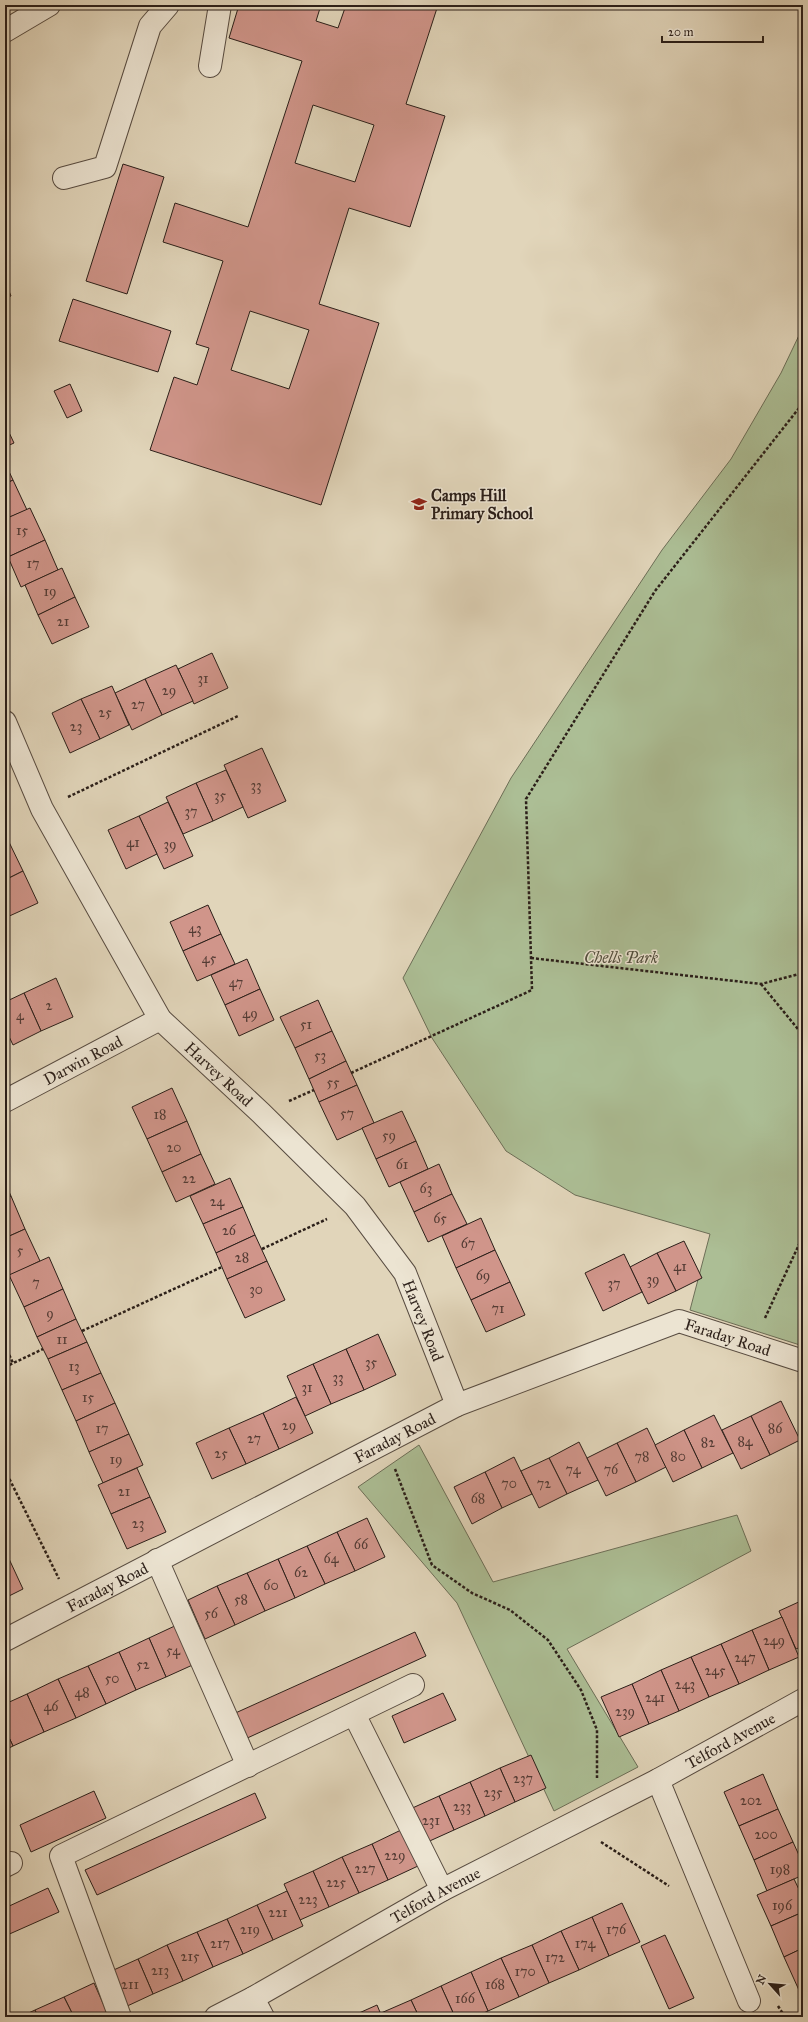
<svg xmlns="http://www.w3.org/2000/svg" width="808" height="2022" font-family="'IM FELL Great Primer',serif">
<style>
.green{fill:#acbe95;stroke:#6c6e57}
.building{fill:#d0958a;stroke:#2b1f19;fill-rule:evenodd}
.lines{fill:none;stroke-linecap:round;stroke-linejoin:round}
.minor-casing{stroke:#584c41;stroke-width:24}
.path{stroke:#2b1f19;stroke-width:2.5;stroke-dasharray:3 2;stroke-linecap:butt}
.minor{stroke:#ece4d2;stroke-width:22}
.labels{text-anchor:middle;stroke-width:3;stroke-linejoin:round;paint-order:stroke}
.number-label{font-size:14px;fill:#543c35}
.poi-label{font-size:16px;font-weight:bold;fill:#2b1f19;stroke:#ece4d2;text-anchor:start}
.park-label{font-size:16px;font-style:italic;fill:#524f3e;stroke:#ece4d2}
.street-label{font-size:16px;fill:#2b1f19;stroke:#ece4d2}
</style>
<rect width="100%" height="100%" fill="#e1d5ba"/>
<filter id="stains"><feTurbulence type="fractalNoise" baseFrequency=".005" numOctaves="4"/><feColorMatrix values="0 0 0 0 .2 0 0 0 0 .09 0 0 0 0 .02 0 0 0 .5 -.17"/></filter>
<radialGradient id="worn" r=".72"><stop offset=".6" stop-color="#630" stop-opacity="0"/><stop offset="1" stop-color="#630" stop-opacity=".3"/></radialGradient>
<g class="green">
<path d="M803 327V1346L690 1310 710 1234 575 1195 506 1151 432 1038 403 978 511 778 662 550 731 459 781 373Z"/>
<path d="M419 1445 493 1582 737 1515 751 1551 567 1649 638 1767 554 1811 457 1603 358 1487Z"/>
</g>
<g class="building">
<path d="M239 5H321L316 21 338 28 346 5H438L406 104 445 116 410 227 349 208 319 304 379 323 321 505 150 450 174 377 197 385 209 348 196 344 223 261 163 242 175 203 248 227 302 61 229 38ZM313 105 374 125 355 182 295 163ZM250 311 309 330 289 389 231 370Z"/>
<path d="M123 164 164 177 127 294 86 281Z"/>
<path d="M5 281 11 296 5 298Z"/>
<path d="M73 299 171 331 158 372 59 341Z"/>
<path d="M70 384 82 411 67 418 54 391Z"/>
<path d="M5 424 14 443 5 447Z"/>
<path d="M5 463 13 480 5 484Z"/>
<path d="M13 480 27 510 5 519V484Z"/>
<path d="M30 508 45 540 8 557 5 551V519Z"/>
<path d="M45 540 58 570 21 587 8 557Z"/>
<path d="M62 568 75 597 38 615 25 585Z"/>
<path d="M75 597 89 627 52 644 38 615Z"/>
<path d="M212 653 228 688 194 704 178 669Z"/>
<path d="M176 665 193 701 162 715 145 679Z"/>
<path d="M145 679 162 715 132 730 115 693Z"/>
<path d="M112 686 129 725 100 739 81 699Z"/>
<path d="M81 699 100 739 70 753 52 713Z"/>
<path d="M262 748 286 801 248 818 224 765Z"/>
<path d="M226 770 243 807 213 821 196 783Z"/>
<path d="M196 783 213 821 183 834 166 797Z"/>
<path d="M168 802 193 856 164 869 139 816Z"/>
<path d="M139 816 157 854 126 869 108 830Z"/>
<path d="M8 840 23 871 5 880V842Z"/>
<path d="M23 871 38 903 5 918V880Z"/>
<path d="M208 905 221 934 183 951 170 922Z"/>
<path d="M221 934 235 964 197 981 183 951Z"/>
<path d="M247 959 260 989 225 1005 211 975Z"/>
<path d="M56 978 73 1017 41 1031 24 993Z"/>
<path d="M260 989 274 1020 239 1036 225 1005Z"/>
<path d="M24 993 41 1031 13 1045 5 1028V1002Z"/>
<path d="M318 1000 332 1031 295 1048 280 1017Z"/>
<path d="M332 1031 346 1061 309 1079 295 1048Z"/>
<path d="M346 1061 357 1085 319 1102 309 1079Z"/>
<path d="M357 1085 374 1123 337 1140 319 1102Z"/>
<path d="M172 1088 187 1121 147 1139 132 1107Z"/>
<path d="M402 1111 416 1141 376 1159 362 1128Z"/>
<path d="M187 1121 201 1154 162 1172 147 1139Z"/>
<path d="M416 1141 428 1169 389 1187 376 1159Z"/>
<path d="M201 1154 215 1184 176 1202 162 1172Z"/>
<path d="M439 1164 452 1194 414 1212 400 1182Z"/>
<path d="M230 1178 243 1207 203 1224 190 1196Z"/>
<path d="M5 1183 11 1196 5 1199Z"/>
<path d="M452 1194 467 1224 428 1242 414 1212Z"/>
<path d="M11 1196 25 1229 5 1238V1199Z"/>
<path d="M243 1207 255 1235 216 1253 203 1224Z"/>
<path d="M481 1218 495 1250 456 1268 442 1236Z"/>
<path d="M25 1229 40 1261 5 1278V1238Z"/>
<path d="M255 1235 267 1261 227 1279 216 1253Z"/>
<path d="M684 1241 702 1278 676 1291 657 1253Z"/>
<path d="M495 1250 510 1282 471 1300 456 1268Z"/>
<path d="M657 1253 676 1291 648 1304 630 1267Z"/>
<path d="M624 1254 642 1292 603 1311 585 1273Z"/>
<path d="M49 1257 63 1289 24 1307 9 1275Z"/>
<path d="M267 1261 285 1300 245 1318 227 1279Z"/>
<path d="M510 1282 525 1315 486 1332 471 1300Z"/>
<path d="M63 1289 76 1319 37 1337 24 1307Z"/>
<path d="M76 1319 87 1342 48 1359 37 1337Z"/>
<path d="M378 1334 396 1375 364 1390 346 1349Z"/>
<path d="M87 1342 101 1373 62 1390 48 1359Z"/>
<path d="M346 1349 364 1390 331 1404 313 1364Z"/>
<path d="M313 1364 331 1404 305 1416 287 1376Z"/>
<path d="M101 1373 115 1403 76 1421 62 1390Z"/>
<path d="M296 1397 313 1433 279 1449 263 1413Z"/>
<path d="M781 1401 800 1440 770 1455 751 1416Z"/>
<path d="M115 1403 129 1434 89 1452 76 1421Z"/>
<path d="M263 1413 279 1449 246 1464 229 1428Z"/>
<path d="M714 1415 733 1453 702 1468 684 1430Z"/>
<path d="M751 1416 770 1455 741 1469 722 1430Z"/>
<path d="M229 1428 246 1464 212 1479 196 1443Z"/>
<path d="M647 1428 666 1467 636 1482 617 1443Z"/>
<path d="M684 1430 702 1468 673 1482 655 1445Z"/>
<path d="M129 1434 143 1465 103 1483 89 1452Z"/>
<path d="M579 1442 598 1480 567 1494 549 1458Z"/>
<path d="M617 1443 636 1482 606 1496 587 1458Z"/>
<path d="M514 1457 532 1494 502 1508 485 1472Z"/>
<path d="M549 1458 567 1494 539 1508 521 1471Z"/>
<path d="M137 1468 150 1497 111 1514 98 1485Z"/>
<path d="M485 1472 502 1508 472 1524 454 1487Z"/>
<path d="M150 1497 166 1532 127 1549 111 1514Z"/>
<path d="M367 1518 385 1557 355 1571 337 1532Z"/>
<path d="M337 1532 355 1571 325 1584 307 1546Z"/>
<path d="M307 1546 325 1584 295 1598 278 1559Z"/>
<path d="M5 1549 10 1561 5 1564Z"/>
<path d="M278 1559 295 1598 265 1611 247 1573Z"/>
<path d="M10 1561 23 1589 5 1598V1564Z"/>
<path d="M247 1573 265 1611 235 1625 217 1586Z"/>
<path d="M217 1586 235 1625 205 1639 188 1600Z"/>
<path d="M803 1600V1646L796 1649 779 1611Z"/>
<path d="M782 1617 799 1657 769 1670 752 1630Z"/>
<path d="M179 1624 197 1663 166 1677 149 1638Z"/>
<path d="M752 1630 769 1670 739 1684 721 1644Z"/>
<path d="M415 1632 426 1656 243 1740 231 1715Z"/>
<path d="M149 1638 166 1677 136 1690 119 1652Z"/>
<path d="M721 1644 739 1684 709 1697 691 1657Z"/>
<path d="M119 1652 136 1690 106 1704 88 1666Z"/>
<path d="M691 1657 709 1697 679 1711 661 1670Z"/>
<path d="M88 1666 106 1704 76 1718 58 1679Z"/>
<path d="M661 1670 679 1711 649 1724 632 1684Z"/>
<path d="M58 1679 76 1718 44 1732 27 1694Z"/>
<path d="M632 1684 649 1724 619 1737 601 1697Z"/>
<path d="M443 1693 456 1720 404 1743 392 1716Z"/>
<path d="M27 1694 44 1732 13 1746 5 1729V1704Z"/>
<path d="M5 1729 13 1746 5 1750Z"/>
<path d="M531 1755 546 1788 515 1802 500 1768Z"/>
<path d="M500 1768 515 1802 485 1816 470 1782Z"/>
<path d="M763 1774 778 1809 739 1826 724 1792Z"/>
<path d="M470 1782 485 1816 454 1830 439 1796Z"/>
<path d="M94 1791 106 1818 31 1852 20 1825Z"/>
<path d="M255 1793 266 1818 97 1895 85 1870Z"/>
<path d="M439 1796 454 1830 423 1844 408 1810Z"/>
<path d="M778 1809 793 1842 754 1860 739 1826Z"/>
<path d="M401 1830 418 1866 388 1880 372 1844Z"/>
<path d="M793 1842 803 1864V1875L767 1891 754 1860Z"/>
<path d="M372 1844 388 1880 359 1893 342 1857Z"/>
<path d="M342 1857 359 1893 329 1907 313 1871Z"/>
<path d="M313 1871 329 1907 300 1920 284 1884Z"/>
<path d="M794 1879 803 1898V1912L771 1926 757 1895Z"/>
<path d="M48 1888 59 1912 5 1936V1908Z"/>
<path d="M287 1891 303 1926 273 1940 257 1905Z"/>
<path d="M622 1903 640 1942 609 1956 592 1917Z"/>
<path d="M257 1905 273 1940 243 1954 227 1919Z"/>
<path d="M803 1912V1948L784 1957 771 1926Z"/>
<path d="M592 1917 609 1956 579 1970 561 1931Z"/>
<path d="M227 1919 243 1954 213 1967 197 1932Z"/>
<path d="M561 1931 579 1970 549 1983 532 1945Z"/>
<path d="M197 1932 213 1967 183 1981 167 1945Z"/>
<path d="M665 1935 694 1998 669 2009 641 1946Z"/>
<path d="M167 1945 183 1981 153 1994 138 1959Z"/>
<path d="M532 1945 549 1983 519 1997 501 1958Z"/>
<path d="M803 1948V1985L798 1988 784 1957Z"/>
<path d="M501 1958 519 1997 488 2011 471 1972Z"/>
<path d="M138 1959 153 1994 123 2008 107 1973Z"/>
<path d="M471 1972 488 2011 475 2017H455L441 1986Z"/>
<path d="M94 1983 109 2017H74L64 1997Z"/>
<path d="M803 1985V2000L798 1988Z"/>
<path d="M441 1986 455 2017H419L411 2000Z"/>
<path d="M64 1997 74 2017H38L35 2010Z"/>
<path d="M411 2000 419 2017H382L381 2013Z"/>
<path d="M377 2005 382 2017H350Z"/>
<path d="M35 2010 38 2017H20Z"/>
</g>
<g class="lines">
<defs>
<g id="minor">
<path d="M5 31 49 5"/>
<path d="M210 66 220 5"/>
<path d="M64 178 105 167 150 26 168 5"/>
<path id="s1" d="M5 722 42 809 160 1019 261 1113 355 1206 405 1273 457 1405"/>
<path id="s2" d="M5 1101 160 1019"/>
<path d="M157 1560 248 1766"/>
<path id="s3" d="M5 1640 457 1405 679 1321 803 1361"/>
<path d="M354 1714 442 1890"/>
<path d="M658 1780 749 2001"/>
<path d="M5 1866 11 1863"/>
<path d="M253 1998 263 2017"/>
<path d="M120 2017 61 1856 413 1685"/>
<path id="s4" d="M216 2017 253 1998 442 1890 658 1780 803 1700"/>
</g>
</defs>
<use href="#minor" class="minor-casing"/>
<g class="path">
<path d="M68 797 238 716"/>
<path d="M531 958 761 984 803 973"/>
<path d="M761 984 802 1034 803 1037"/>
<path d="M351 1073 532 990 526 799 655 591 803 403"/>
<path d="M289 1101 314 1090"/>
<path d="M262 1249 327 1219"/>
<path d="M765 1318 802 1238 803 1230"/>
<path d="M82 1331 222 1267"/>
<path d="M5 1346 13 1363"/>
<path d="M5 1367 43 1349"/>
<path d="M395 1469 432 1565 472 1593 510 1610 548 1640 581 1690 597 1730V1778"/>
<path d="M5 1470 59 1579"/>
<path d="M601 1842 669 1886"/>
<path d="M778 2006 785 2017"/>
</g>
<use href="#minor" class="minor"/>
</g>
<defs>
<symbol id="school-bare" viewBox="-9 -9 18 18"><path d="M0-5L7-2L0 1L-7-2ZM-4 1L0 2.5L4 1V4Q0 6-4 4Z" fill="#8f2418" stroke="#ece4d2" stroke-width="2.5" paint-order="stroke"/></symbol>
</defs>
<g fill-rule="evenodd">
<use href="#school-bare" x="408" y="493" width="22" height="22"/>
</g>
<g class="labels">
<g class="number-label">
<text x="22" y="535">15</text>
<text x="33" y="568">17</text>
<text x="50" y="596">19</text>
<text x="63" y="626">21</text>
<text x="203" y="683">31</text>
<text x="169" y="695">29</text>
<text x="138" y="709">27</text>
<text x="105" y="717">25</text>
<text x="76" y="731">23</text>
<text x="256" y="790">33</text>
<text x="220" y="800">35</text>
<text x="191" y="816">37</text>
<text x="133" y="847">41</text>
<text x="170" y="849">39</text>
<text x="195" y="933">43</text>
<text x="209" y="963">45</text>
<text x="236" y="987">47</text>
<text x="49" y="1010">2</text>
<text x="250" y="1018">49</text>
<text x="20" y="1020">4</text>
<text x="306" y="1029">51</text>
<text x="320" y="1060">53</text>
<text x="333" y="1087">55</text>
<text x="347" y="1118">57</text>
<text x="160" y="1119">18</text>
<text x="389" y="1140">59</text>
<text x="174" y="1152">20</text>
<text x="402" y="1169">61</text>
<text x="189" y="1183">22</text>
<text x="426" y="1193">63</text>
<text x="217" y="1206">24</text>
<text x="440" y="1223">65</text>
<text x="229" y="1235">26</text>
<text x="468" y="1248">67</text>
<text x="20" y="1255">5</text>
<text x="242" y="1262">28</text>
<text x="680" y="1271">41</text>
<text x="483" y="1280">69</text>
<text x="653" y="1284">39</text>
<text x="36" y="1287">7</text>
<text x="614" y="1288">37</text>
<text x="256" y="1294">30</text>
<text x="498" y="1313">71</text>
<text x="50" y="1318">9</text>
<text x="62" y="1344">11</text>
<text x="371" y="1367">35</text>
<text x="74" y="1371">13</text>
<text x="338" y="1382">33</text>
<text x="307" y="1392">31</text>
<text x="88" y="1402">15</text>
<text x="289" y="1430">29</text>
<text x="102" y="1433">17</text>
<text x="775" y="1433">86</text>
<text x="254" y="1443">27</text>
<text x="745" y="1446">84</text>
<text x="708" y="1447">82</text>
<text x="221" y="1458">25</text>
<text x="642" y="1461">78</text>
<text x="678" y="1461">80</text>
<text x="116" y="1464">19</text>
<text x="573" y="1474">74</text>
<text x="611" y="1474">76</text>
<text x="509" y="1488">70</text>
<text x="544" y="1488">72</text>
<text x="124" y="1496">21</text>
<text x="478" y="1503">68</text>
<text x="138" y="1528">23</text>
<text x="361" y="1549">66</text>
<text x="331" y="1563">64</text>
<text x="301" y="1577">62</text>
<text x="271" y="1590">60</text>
<text x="241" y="1604">58</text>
<text x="211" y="1618">56</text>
<text x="774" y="1645">249</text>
<text x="173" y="1655">54</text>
<text x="745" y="1662">247</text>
<text x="143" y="1669">52</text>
<text x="715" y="1675">245</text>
<text x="112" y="1683">50</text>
<text x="685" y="1689">243</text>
<text x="82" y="1697">48</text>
<text x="655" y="1702">241</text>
<text x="51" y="1711">46</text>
<text x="625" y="1716">239</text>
<text x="523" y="1783">237</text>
<text x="493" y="1797">235</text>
<text x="751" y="1805">202</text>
<text x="462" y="1811">233</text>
<text x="431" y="1825">231</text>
<text x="766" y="1839">200</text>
<text x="395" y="1860">229</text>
<text x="365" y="1873">227</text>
<text x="780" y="1874">198</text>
<text x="336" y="1887">225</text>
<text x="308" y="1904">223</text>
<text x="782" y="1910">196</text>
<text x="278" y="1917">221</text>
<text x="250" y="1934">219</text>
<text x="616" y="1934">176</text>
<text x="220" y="1948">217</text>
<text x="585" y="1948">174</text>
<text x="190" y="1961">215</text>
<text x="555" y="1962">172</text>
<text x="160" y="1975">213</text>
<text x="525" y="1976">170</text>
<text x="130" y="1989">211</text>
<text x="495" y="1989">168</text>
<text x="465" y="2003">166</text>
</g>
<g class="poi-label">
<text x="431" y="501">Camps Hill<tspan x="431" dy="18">Primary School</tspan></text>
</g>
<g class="park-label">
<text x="621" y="963">Chells Park</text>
</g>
<g class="street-label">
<text dy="6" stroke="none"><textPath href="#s2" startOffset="88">Darwin Road</textPath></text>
<text dy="6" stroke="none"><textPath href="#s1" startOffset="416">Harvey Road</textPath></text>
<text dy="6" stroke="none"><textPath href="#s1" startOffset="740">Harvey Road</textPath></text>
<text dy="6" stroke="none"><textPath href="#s3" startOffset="798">Faraday Road</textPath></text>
<text dy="6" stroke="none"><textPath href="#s3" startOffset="439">Faraday Road</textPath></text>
<text dy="6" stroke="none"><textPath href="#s3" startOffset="115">Faraday Road</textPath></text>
<text dy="6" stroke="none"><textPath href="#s4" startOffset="584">Telford Avenue</textPath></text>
<text dy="6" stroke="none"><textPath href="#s4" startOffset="251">Telford Avenue</textPath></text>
</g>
</g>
<rect width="808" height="2022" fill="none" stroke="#e1d5ba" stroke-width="20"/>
<rect x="6" y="6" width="796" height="2010" fill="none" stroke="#2b1f19" stroke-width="2"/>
<rect x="10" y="10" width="788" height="2002" fill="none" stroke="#2b1f19"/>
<g transform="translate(770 1984) rotate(297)" stroke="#ece4d2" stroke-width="3" paint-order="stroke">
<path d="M0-3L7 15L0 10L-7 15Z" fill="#2b1f19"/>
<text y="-6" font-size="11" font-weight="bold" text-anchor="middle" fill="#2b1f19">N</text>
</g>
<path d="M662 36v6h101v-6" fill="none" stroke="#2b1f19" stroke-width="2"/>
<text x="668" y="36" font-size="12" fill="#2b1f19" stroke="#ece4d2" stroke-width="3" paint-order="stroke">20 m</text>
<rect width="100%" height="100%" filter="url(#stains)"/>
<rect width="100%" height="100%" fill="url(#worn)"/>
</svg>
